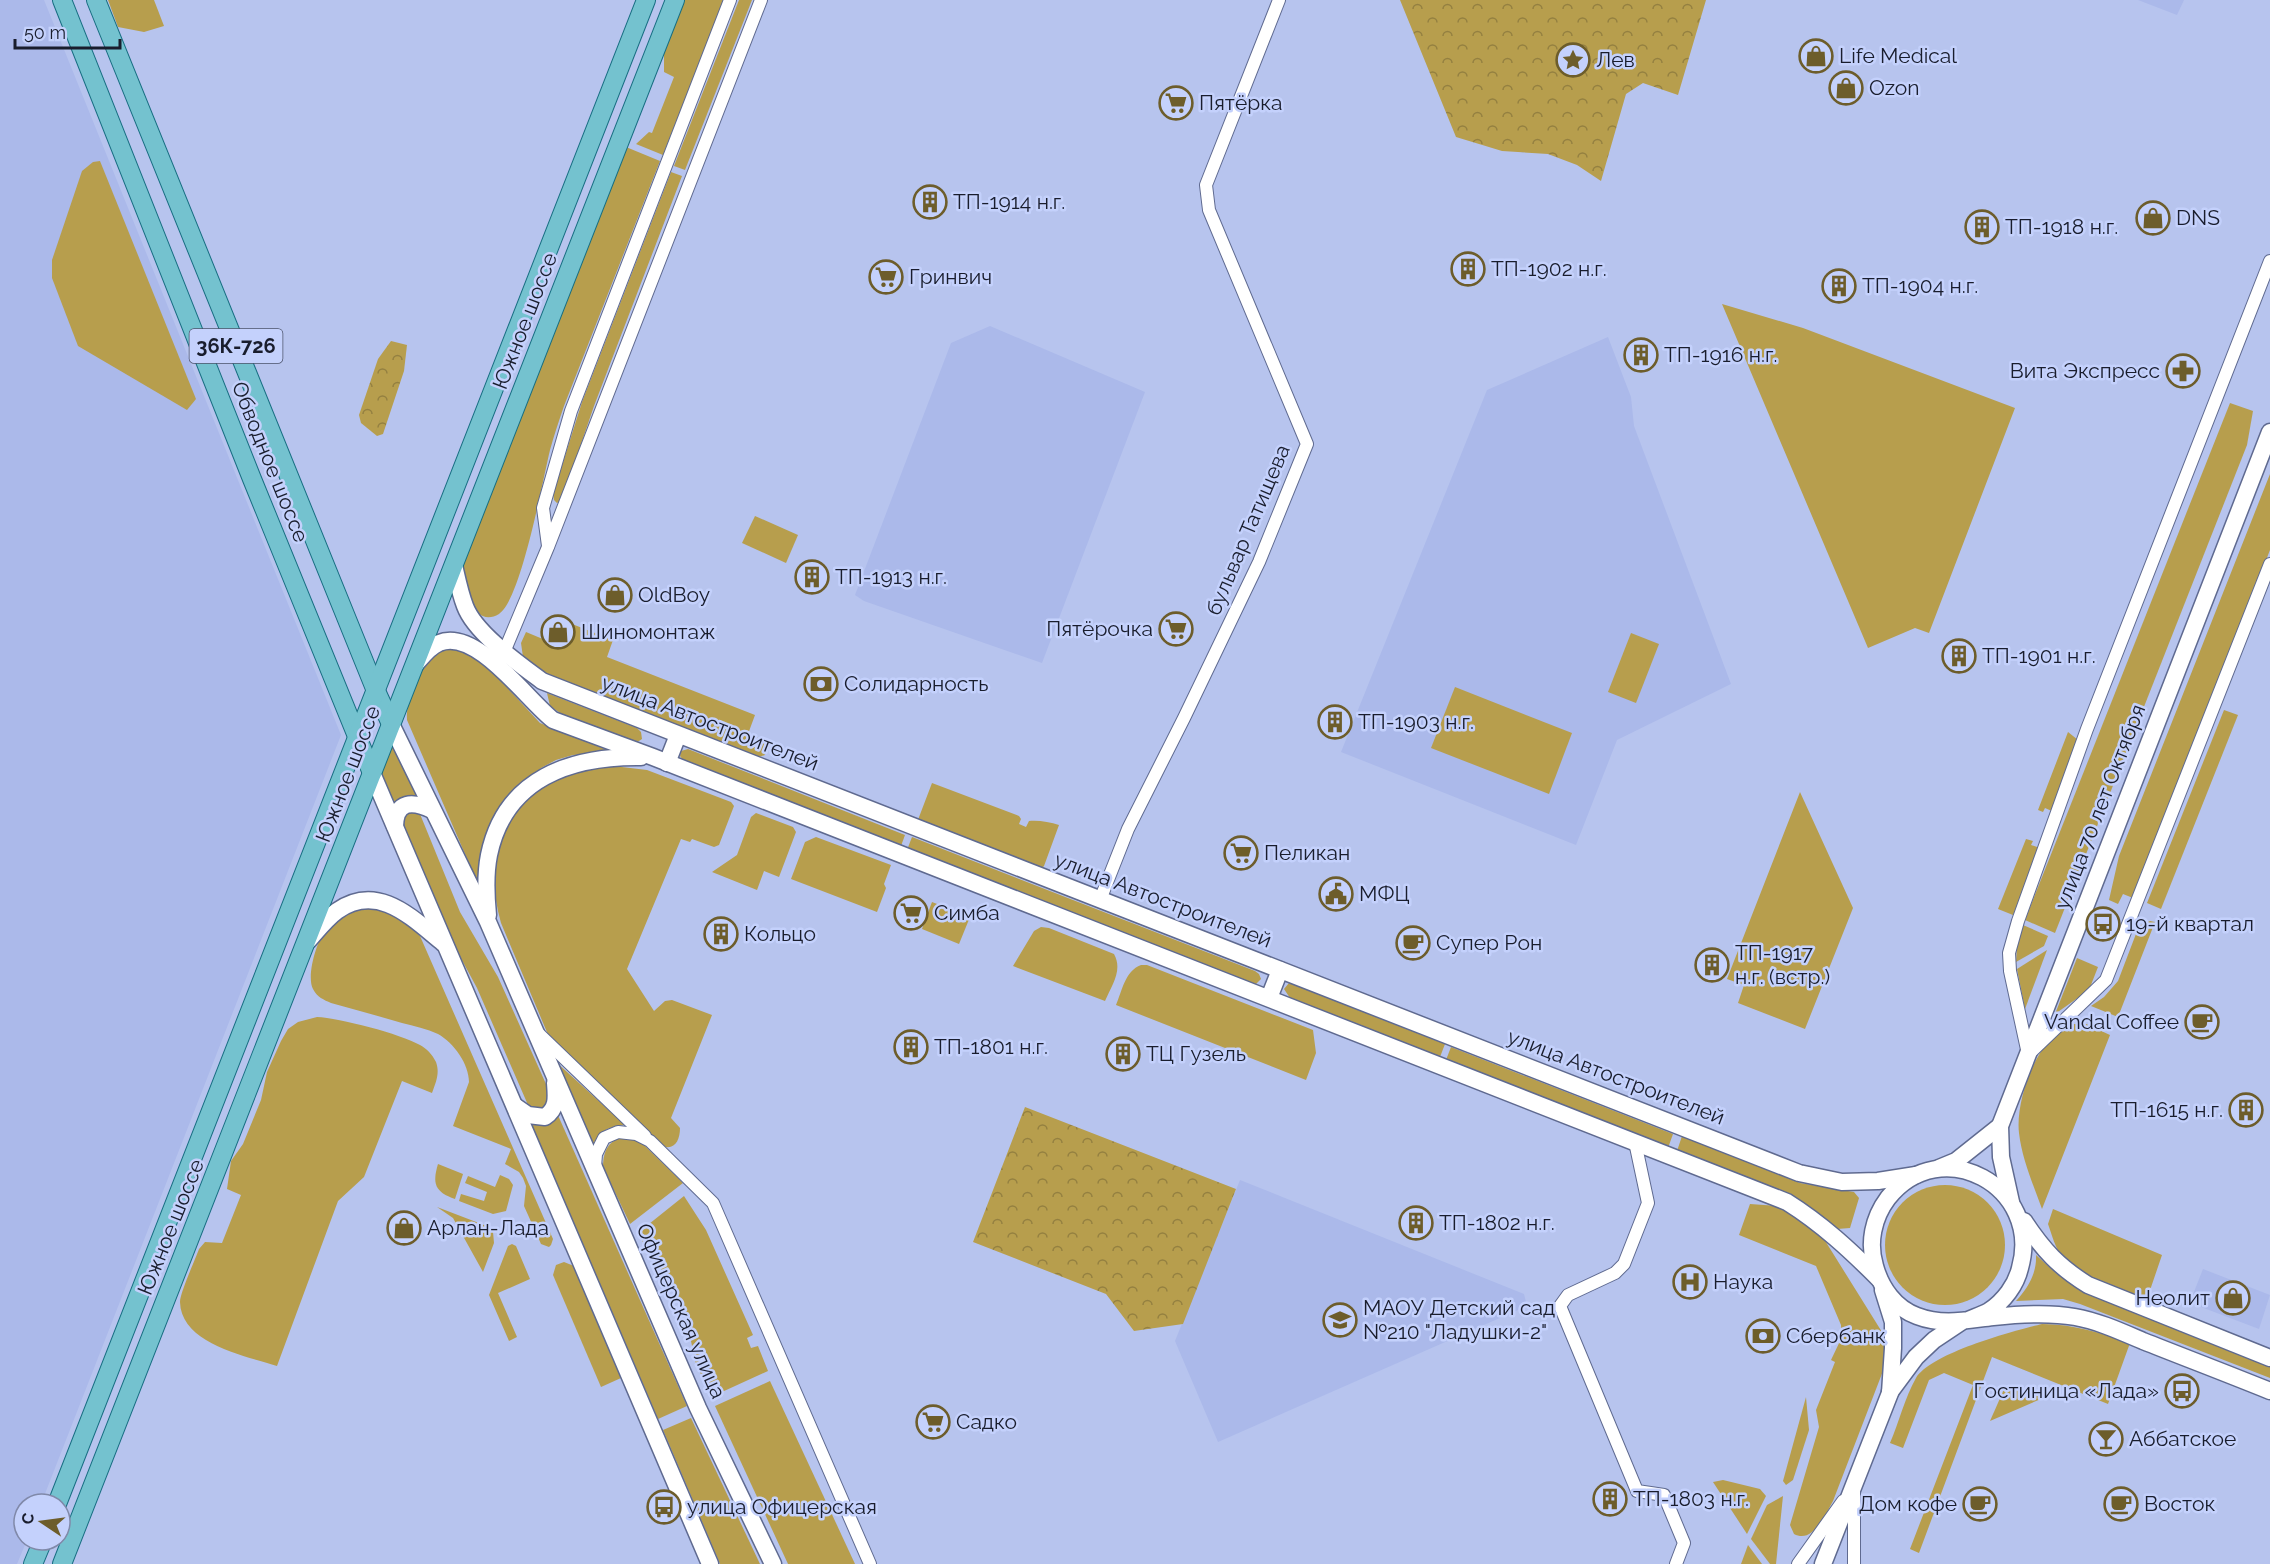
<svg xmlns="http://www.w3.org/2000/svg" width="2270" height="1564" font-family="Raleway,sans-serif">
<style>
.built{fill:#abb9ea}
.grass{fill:#b79e4d}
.forest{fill:url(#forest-crowns)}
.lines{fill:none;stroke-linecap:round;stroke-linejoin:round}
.street-casing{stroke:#5f6a90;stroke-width:14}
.secondary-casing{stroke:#5f6a90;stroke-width:19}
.primary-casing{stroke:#186e82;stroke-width:20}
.street{stroke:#fff;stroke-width:12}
.secondary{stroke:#fff;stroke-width:16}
.primary{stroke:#74c2cf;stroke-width:18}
.labels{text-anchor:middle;stroke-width:5;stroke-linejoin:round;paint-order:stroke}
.shield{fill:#c4d1fc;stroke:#4c536b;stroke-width:1.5}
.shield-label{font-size:20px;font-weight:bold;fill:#191d2d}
.poi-label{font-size:21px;fill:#191d2d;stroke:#c4d1fc;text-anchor:start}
.street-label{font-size:21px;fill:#191d2d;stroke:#c4d1fc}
</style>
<defs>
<pattern id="forest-crowns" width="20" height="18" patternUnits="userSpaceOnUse" patternTransform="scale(1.5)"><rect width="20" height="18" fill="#b79e4d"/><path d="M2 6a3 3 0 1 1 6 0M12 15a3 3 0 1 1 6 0" fill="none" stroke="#948040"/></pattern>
</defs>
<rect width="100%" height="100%" fill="#b7c4ee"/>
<g class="built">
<path d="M0 0H44L341 735 41 1504H24V1540H27L17 1564H0Z"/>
<path d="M2138 0H2184L2177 15Z"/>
<path d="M990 326 1145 392 1042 663 864 601 855 595 951 343Z"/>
<path d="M1608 337 1631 397 1634 426 1731 684 1617 740 1576 845 1341 752 1487 390Z"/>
<path d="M1240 1180 1524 1294 1527 1306 1218 1442 1175 1341Z"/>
<path d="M2203 1269 2270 1295 2259 1329 2201 1307 2203 1301 2192 1297Z"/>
</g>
<g class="grass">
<path d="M108 0H154L164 26 144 32 118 27Z"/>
<path d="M683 0H724L663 155 636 144 649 132 652 133 674 77 664 72V50Z"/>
<path d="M739 0H752L685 170 674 166Z"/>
<path d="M626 147 660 161 564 406C559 421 554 435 550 450 543 479 521 600 499 614 476 628 463 593 462 576 461 571 464 564 465 558Z"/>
<path d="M100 161 196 399 187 410 78 346 52 278V260L82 171 93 162Z"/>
<path d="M671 172 682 176 594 406 562 500 557 503 554 500 553 494 582 402Z"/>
<path d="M1722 304 1803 328 2015 408 1929 633 1915 628 1868 648Z"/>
<path d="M2230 403 2253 411 2247 445 2055 933 2025 920Z"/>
<path d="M2270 474V550L2133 898 2123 894 2118 904 2109 900 2119 856Z"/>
<path d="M755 516 798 535 786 563 742 543Z"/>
<path d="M572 624 613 640 607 657 755 715 748 734 770 743 765 755 755 758 544 675 523 657 521 643 526 632 562 647Z"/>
<path d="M1631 633 1659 644 1636 703 1608 692Z"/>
<path d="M446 646 477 655 540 723 615 753 573 755 556 760 541 768 512 794 484 898 407 720C406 705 414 678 423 665 428 658 439 652 446 646Z"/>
<path d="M1455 687 1572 733 1549 794 1431 748Z"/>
<path d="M547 693 637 728 641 732 642 739 636 743 563 715 550 706Z"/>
<path d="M2224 710 2238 715 2161 909 2147 903Z"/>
<path d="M2068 732 2078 740 2054 812 2045 808 2043 812 2038 810Z"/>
<path d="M392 743 420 800 394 806 379 780Z"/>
<path d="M688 749 905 835 901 846 683 760 680 756 681 751Z"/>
<path d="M605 765 647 770 731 802 734 806 719 845 714 847 692 839 690 842 681 839 627 969 654 1011 665 1001 672 1000 712 1015 671 1118 680 1128C680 1141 674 1152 660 1145L549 1037 501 923C488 876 492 836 526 799 537 788 553 776 568 772 580 768 593 767 605 765Z"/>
<path d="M932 783 1019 816 1021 819 1019 824 1026 827 1029 821C1038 820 1050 822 1059 825L1044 866 1041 869 916 825Z"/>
<path d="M1800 792 1853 908 1805 1029 1738 1003 1744 985 1727 979Z"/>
<path d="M410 811 420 814 460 912 498 977 546 1084C550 1095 550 1100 543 1109H534L528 1105 477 988 444 927 400 820Z"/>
<path d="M756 813 793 827 796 832 779 877 764 871 757 890 712 872 737 855 751 817Z"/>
<path d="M816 837 891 865 884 884 886 888 877 912 791 879 805 842Z"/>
<path d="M912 837 1255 971 1259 974 1261 979 1255 985 907 850Z"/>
<path d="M2026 839 2033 841 2031 845 2040 848 2013 915 1998 909Z"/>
<path d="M932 902 970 917 959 944 922 929Z"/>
<path d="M381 907 408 922 420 936 553 1239 551 1245 549 1247 541 1244 524 1206 526 1186 523 1178 519 1172 505 1164 511 1149 453 1126 469 1082C469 1064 454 1043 438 1034 427 1029 414 1026 402 1023 379 1016 355 1010 331 1003 324 1000 317 997 313 989 306 976 317 939 327 928 340 912 362 909 381 907Z"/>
<path d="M2150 921 2155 922 2118 1017 2091 1006 2104 997 2118 981 2139 926Z"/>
<path d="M2023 925 2048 936 2044 946 2016 962 2017 945Z"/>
<path d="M1041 927 1049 928 1114 954C1123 970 1112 985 1105 1001L1013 966 1034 931Z"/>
<path d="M2047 950 2025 1009 2017 969Z"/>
<path d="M2077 958 2098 967 2089 990 2055 1014Z"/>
<path d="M1141 965H1147L1313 1030 1316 1053 1306 1080 1116 1005C1122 991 1125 971 1141 965Z"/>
<path d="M1289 983 1445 1044 1440 1057 1290 998 1284 989Z"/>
<path d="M317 1017C339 1018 401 1034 420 1045 427 1049 432 1054 436 1062 440 1073 436 1082 432 1093L402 1081 364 1177 338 1201 277 1366C246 1356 181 1344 180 1302 180 1293 195 1260 199 1249L205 1242 222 1243 241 1195 227 1189 231 1161 243 1144 261 1100 267 1072 281 1041 288 1029 298 1022Z"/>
<path d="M2074 1024H2086L2110 1035 2042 1209C2033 1184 2022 1159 2019 1133 2015 1100 2038 1033 2074 1024Z"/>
<path d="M1451 1047 1673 1134 1668 1148 1446 1060Z"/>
<path d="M555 1061 625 1125C610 1126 598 1131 593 1146Z"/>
<path d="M557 1113 687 1406 658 1419 530 1121Z"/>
<path d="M1682 1136 1800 1183 1854 1192 1859 1198 1850 1228 1837 1229 1677 1151Z"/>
<path d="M626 1137 640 1141 683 1183 630 1224 603 1167C603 1150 609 1139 626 1137Z"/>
<path d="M438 1164 463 1174 455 1199C435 1192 432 1184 438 1164Z"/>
<path d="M500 1175 509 1179 513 1185 506 1211 493 1214 459 1201 461 1194 484 1201 487 1192 465 1183 468 1176 495 1187Z"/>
<circle cx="1945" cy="1245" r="60"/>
<path d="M684 1196 706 1230 753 1335 747 1338 751 1348 758 1346 768 1371 711 1397 695 1361 687 1321 670 1282 644 1245 639 1232Z"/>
<path d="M1750 1204 1778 1206 1793 1214 1824 1239 1882 1332 1886 1341V1360L1883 1371 1833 1501C1825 1515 1813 1544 1794 1534L1790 1525 1819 1427 1816 1410 1835 1362 1831 1360 1841 1339V1325L1816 1266 1739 1235Z"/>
<path d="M437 1207 484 1225 493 1232 494 1243 483 1272 453 1218Z"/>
<path d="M2053 1209 2162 1255 2146 1302C2124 1293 2078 1276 2063 1258 2055 1248 2052 1235 2048 1224Z"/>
<path d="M512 1244 516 1246 530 1279 498 1293 517 1337 509 1341 489 1295 508 1246Z"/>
<path d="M2036 1255 2057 1274 2084 1288 2270 1361V1378L2080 1304 2063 1299 2016 1301C2028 1288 2037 1273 2036 1255Z"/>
<path d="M564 1262 574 1266 621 1378 601 1387 553 1275 556 1265Z"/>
<path d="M2042 1324C2074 1324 2100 1333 2130 1343L2108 1404 1992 1357 1919 1553 1910 1549 1973 1385 1944 1373 1929 1380 1903 1448 1890 1443C1899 1422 1905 1397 1916 1378 1931 1353 2013 1331 2042 1324Z"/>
<path d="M770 1381 855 1564H788L715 1406Z"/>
<path d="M2005 1387H2014L2043 1398 1990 1421Z"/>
<path d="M1806 1397 1809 1430 1793 1480 1786 1485 1783 1481Z"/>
<path d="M691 1418 760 1564H720L663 1430Z"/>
<path d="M1723 1480 1760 1489 1766 1496 1747 1534 1713 1482Z"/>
<path d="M1783 1496 1776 1564H1770L1751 1539 1767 1505Z"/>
<path d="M1748 1545 1762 1564H1741Z"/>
</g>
<g class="forest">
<path d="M1400 0H1706L1678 95 1643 83 1626 94 1601 181 1577 165 1548 154 1502 151 1456 137Z"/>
<path d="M391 341 407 345 404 371 383 434 377 436 361 423 359 415 378 359Z"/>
<path d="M1025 1107 1236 1189 1183 1324 1134 1331 1106 1294 973 1242Z"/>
</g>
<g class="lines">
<defs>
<g id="street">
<path d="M548 546 543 508 571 411 730 0"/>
<path d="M502 657 548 547 761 0"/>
<path d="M1100 900 1128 829 1184 718 1259 562 1307 444 1209 210 1206 185 1279 0"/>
<path d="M539 1034 645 1136"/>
<path d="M2031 1052 2106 980 2270 564"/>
<path d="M2028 1054 2010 971 2009 953 2018 921 2087 729 2270 261"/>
<path d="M1635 1142 1648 1203 1624 1264 1615 1273 1568 1295 1560 1306 1637 1491 1664 1495 1684 1543 1676 1564"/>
<path d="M595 1167 596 1154 604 1138 618 1132 636 1134 650 1141 713 1203 870 1564"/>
<path d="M1854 1492V1564"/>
<path d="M1798 1564 1843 1501"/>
</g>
<g id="secondary">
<path d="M454 565C457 578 460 593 465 606 475 633 518 663 542 681L1799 1173 1842 1182 1878 1181 1916 1175"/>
<path d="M415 665C422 657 429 647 439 643 476 627 527 700 553 720L653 757 1787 1202C1822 1224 1850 1250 1879 1279"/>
<path d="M391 724 488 922 698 1408 773 1564"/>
<path d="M667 763 678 735"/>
<path d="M372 773 710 1564"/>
<path d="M395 826C396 800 413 801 432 810"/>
<path d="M488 915C486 895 485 875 489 855 505 778 571 756 641 757"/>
<path d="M308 941C317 931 326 919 337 911 378 882 412 918 443 943"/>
<path d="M1269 998 1280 970"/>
<path d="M515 1106 528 1115 545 1117C558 1108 556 1097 555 1083"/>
<path d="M1939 1168 1956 1161 2000 1126"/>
<path d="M2011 1202 2001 1157 2000 1126 2270 432"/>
<path d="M2024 1221C2043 1250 2059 1267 2088 1285L2270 1358"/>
<path d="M1968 1320C1975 1317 1982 1315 1989 1311 2004 1301 2016 1285 2020 1268 2043 1187 1941 1131 1888 1198 1873 1218 1868 1243 1875 1266 1881 1288 1895 1308 1917 1316 1943 1326 1967 1320 1993 1317 2020 1314 2048 1312 2075 1317 2098 1321 2122 1332 2143 1341 2186 1358 2228 1374 2270 1391"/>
<path d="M1890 1392 1916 1357 1934 1340 1961 1322"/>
<path d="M1823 1564 1890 1393 1893 1348V1322L1883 1290"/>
</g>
<g id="primary">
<path d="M62 0 252 479 372 773"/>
<path d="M96 0 376 691 391 724"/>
<path d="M57 1504 646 0"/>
<path d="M33 1564 43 1540"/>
<path d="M62 1564 675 0"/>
</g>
</defs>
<use href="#street" class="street-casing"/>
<use href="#secondary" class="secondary-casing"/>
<use href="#primary" class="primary-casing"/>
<use href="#street" class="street"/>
<use href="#secondary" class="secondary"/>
<use href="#primary" class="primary"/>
</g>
<defs>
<symbol id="shop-ring" viewBox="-11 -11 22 22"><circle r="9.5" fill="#c4d1fc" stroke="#6d5d2b" stroke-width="1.5"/><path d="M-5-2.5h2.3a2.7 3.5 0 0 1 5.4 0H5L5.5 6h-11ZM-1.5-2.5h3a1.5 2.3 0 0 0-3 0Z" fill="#6d5d2b"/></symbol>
<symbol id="sight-ring" viewBox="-11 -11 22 22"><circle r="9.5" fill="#c4d1fc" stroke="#6d5d2b" stroke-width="1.5"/><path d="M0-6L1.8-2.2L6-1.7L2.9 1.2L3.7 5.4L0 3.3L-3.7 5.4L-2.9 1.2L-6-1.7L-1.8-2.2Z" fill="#6d5d2b"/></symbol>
<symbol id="supermarket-ring" viewBox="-11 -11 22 22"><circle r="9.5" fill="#c4d1fc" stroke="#6d5d2b" stroke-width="1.5"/><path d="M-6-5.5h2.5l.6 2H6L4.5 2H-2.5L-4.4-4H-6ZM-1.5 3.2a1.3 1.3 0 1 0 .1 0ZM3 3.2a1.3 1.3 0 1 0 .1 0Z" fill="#6d5d2b"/></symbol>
<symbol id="building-ring" viewBox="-11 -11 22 22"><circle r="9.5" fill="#c4d1fc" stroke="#6d5d2b" stroke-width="1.5"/><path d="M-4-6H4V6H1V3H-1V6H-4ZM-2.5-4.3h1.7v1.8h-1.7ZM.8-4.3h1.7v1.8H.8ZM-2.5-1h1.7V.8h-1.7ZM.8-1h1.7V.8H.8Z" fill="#6d5d2b"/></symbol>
<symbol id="pharmacy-ring" viewBox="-11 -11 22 22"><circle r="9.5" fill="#c4d1fc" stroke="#6d5d2b" stroke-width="1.5"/><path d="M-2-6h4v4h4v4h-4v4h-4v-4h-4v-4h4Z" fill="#6d5d2b"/></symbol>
<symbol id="bank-ring" viewBox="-11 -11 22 22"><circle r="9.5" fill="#c4d1fc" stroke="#6d5d2b" stroke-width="1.5"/><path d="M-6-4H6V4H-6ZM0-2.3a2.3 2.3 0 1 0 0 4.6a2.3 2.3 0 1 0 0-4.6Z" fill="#6d5d2b"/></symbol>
<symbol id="civic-ring" viewBox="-11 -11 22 22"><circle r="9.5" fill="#c4d1fc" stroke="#6d5d2b" stroke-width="1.5"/><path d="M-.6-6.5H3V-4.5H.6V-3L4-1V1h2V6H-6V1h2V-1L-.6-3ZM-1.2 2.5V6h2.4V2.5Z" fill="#6d5d2b"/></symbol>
<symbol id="bus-ring" viewBox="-11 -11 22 22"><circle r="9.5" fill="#c4d1fc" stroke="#6d5d2b" stroke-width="1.5"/><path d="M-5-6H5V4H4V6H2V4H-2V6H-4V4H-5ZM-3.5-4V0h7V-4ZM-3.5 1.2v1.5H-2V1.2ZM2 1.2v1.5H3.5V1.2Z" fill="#6d5d2b"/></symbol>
<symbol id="cafe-ring" viewBox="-11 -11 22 22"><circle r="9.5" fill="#c4d1fc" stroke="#6d5d2b" stroke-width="1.5"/><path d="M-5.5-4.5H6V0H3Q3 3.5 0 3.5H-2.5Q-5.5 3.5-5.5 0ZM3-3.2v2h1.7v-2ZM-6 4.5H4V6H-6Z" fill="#6d5d2b"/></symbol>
<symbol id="hospital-ring" viewBox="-11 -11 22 22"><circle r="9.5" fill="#c4d1fc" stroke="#6d5d2b" stroke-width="1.5"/><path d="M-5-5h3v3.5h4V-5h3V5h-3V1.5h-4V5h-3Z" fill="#6d5d2b"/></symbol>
<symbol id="school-ring" viewBox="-11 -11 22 22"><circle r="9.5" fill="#c4d1fc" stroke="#6d5d2b" stroke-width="1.5"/><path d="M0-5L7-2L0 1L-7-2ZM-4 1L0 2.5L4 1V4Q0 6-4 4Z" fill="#6d5d2b"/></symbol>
<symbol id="bar-ring" viewBox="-11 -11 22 22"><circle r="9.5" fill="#c4d1fc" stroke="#6d5d2b" stroke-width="1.5"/><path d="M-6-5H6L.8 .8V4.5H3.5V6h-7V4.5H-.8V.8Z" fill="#6d5d2b"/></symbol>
</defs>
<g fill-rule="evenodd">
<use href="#shop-ring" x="1797" y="37" width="38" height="38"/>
<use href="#sight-ring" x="1554" y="41" width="38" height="38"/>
<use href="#shop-ring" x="1827" y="69" width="38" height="38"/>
<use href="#supermarket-ring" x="1157" y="84" width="38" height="38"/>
<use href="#building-ring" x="911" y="183" width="38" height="38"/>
<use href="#shop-ring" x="2134" y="199" width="38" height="38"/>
<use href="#building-ring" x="1963" y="208" width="38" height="38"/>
<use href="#building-ring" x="1449" y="250" width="38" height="38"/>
<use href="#supermarket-ring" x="867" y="258" width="38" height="38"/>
<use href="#building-ring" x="1820" y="267" width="38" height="38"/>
<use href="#building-ring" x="1622" y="336" width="38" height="38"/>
<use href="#pharmacy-ring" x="2164" y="352" width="38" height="38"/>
<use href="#building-ring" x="793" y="558" width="38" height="38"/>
<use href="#shop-ring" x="596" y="576" width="38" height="38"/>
<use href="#supermarket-ring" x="1157" y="610" width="38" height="38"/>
<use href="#shop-ring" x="539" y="613" width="38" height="38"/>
<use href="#building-ring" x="1940" y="637" width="38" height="38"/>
<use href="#bank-ring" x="802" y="665" width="38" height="38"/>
<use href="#building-ring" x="1316" y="703" width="38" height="38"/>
<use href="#supermarket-ring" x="1222" y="834" width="38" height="38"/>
<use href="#civic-ring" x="1317" y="875" width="38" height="38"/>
<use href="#supermarket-ring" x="892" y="894" width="38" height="38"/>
<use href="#bus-ring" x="2084" y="905" width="38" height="38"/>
<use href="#building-ring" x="702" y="915" width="38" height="38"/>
<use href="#cafe-ring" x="1394" y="924" width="38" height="38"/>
<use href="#building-ring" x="1693" y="946" width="38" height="38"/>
<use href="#cafe-ring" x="2183" y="1003" width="38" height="38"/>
<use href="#building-ring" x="892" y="1028" width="38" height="38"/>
<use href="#building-ring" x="1104" y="1035" width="38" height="38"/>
<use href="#building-ring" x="2227" y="1091" width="38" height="38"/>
<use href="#building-ring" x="1397" y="1204" width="38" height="38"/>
<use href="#shop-ring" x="385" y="1209" width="38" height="38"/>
<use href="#hospital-ring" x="1671" y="1263" width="38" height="38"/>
<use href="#shop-ring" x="2214" y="1279" width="38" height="38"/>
<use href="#school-ring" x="1321" y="1301" width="38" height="38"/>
<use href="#bank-ring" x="1744" y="1317" width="38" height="38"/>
<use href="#bus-ring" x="2163" y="1372" width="38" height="38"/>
<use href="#supermarket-ring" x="914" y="1403" width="38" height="38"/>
<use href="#bar-ring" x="2087" y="1420" width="38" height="38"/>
<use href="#building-ring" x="1591" y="1480" width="38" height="38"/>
<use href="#cafe-ring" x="1961" y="1485" width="38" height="38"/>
<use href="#cafe-ring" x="2102" y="1485" width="38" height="38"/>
<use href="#bus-ring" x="645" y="1488" width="38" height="38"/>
</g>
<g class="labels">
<rect class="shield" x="189.5" y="329" width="93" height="34" rx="4.5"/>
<g class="shield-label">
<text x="236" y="353">36К-726</text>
</g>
<g class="poi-label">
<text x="1839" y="63">Life Medical</text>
<text x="1596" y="67">Лев</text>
<text x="1869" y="95">Ozon</text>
<text x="1199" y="110">Пятёрка</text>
<text x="953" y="209">ТП-1914 н.г.</text>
<text x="2176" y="225">DNS</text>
<text x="2005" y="234">ТП-1918 н.г.</text>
<text x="1491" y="276">ТП-1902 н.г.</text>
<text x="909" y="284">Гринвич</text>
<text x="1862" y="293">ТП-1904 н.г.</text>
<text x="1664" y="362">ТП-1916 н.г.</text>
<text x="2160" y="378" text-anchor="end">Вита Экспресс</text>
<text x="835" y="584">ТП-1913 н.г.</text>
<text x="638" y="602">OldBoy</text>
<text x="1153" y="636" text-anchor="end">Пятёрочка</text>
<text x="581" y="639">Шиномонтаж</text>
<text x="1982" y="663">ТП-1901 н.г.</text>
<text x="844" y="691">Солидарность</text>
<text x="1358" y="729">ТП-1903 н.г.</text>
<text x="1264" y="860">Пеликан</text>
<text x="1359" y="901">МФЦ</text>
<text x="934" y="920">Симба</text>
<text x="2126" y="931">19-й квартал</text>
<text x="744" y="941">Кольцо</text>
<text x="1436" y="950">Супер Рон</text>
<text x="1735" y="960">ТП-1917<tspan x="1735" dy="24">н.г. (встр.)</tspan></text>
<text x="2179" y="1029" text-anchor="end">Vandal Coffee</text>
<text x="934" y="1054">ТП-1801 н.г.</text>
<text x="1146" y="1061">ТЦ Гузель</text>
<text x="2223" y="1117" text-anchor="end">ТП-1615 н.г.</text>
<text x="1439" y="1230">ТП-1802 н.г.</text>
<text x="427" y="1235">Арлан-Лада</text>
<text x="1713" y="1289">Наука</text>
<text x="2210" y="1305" text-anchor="end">Неолит</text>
<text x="1363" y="1315">МАОУ Детский сад<tspan x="1363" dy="24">№210 "Ладушки-2"</tspan></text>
<text x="1786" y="1343">Сбербанк</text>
<text x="2159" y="1398" text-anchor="end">Гостиница «Лада»</text>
<text x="956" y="1429">Садко</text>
<text x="2129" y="1446">Аббатское</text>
<text x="1633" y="1506">ТП-1803 н.г.</text>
<text x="1957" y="1511" text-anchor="end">Дом кофе</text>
<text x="2144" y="1511">Восток</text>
<text x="687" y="1514">улица Офицерская</text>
</g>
<g class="street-label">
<text transform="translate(525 321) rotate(-69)" y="7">Южное шоссе</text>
<text transform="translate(270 462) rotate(68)" y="7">Обводное шоссе</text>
<text transform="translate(1248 530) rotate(-67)" y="7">бульвар Татищева</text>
<text transform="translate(710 723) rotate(21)" y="7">улица Автостроителей</text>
<text transform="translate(348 774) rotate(-69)" y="7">Южное шоссе</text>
<text transform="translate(2100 807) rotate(-69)" y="7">улица 70 лет Октября</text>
<text transform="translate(1163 900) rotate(21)" y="7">улица Автостроителей</text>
<text transform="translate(1616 1077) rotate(21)" y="7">улица Автостроителей</text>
<text transform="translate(171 1227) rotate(-68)" y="7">Южное шоссе</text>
<text transform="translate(681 1311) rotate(66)" y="7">Офицерская улица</text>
</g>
</g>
<g transform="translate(42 1522) rotate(283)"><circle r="28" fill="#c4d1fc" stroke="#8089a9" stroke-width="1.5"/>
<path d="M0-4.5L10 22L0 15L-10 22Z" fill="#6d5d2b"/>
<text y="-9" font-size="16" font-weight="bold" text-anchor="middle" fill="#191d2d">С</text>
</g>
<path d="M15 39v9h105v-9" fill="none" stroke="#191d2d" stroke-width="3"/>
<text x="24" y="39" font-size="18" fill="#191d2d" stroke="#c4d1fc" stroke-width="4.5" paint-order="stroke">50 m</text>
</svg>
